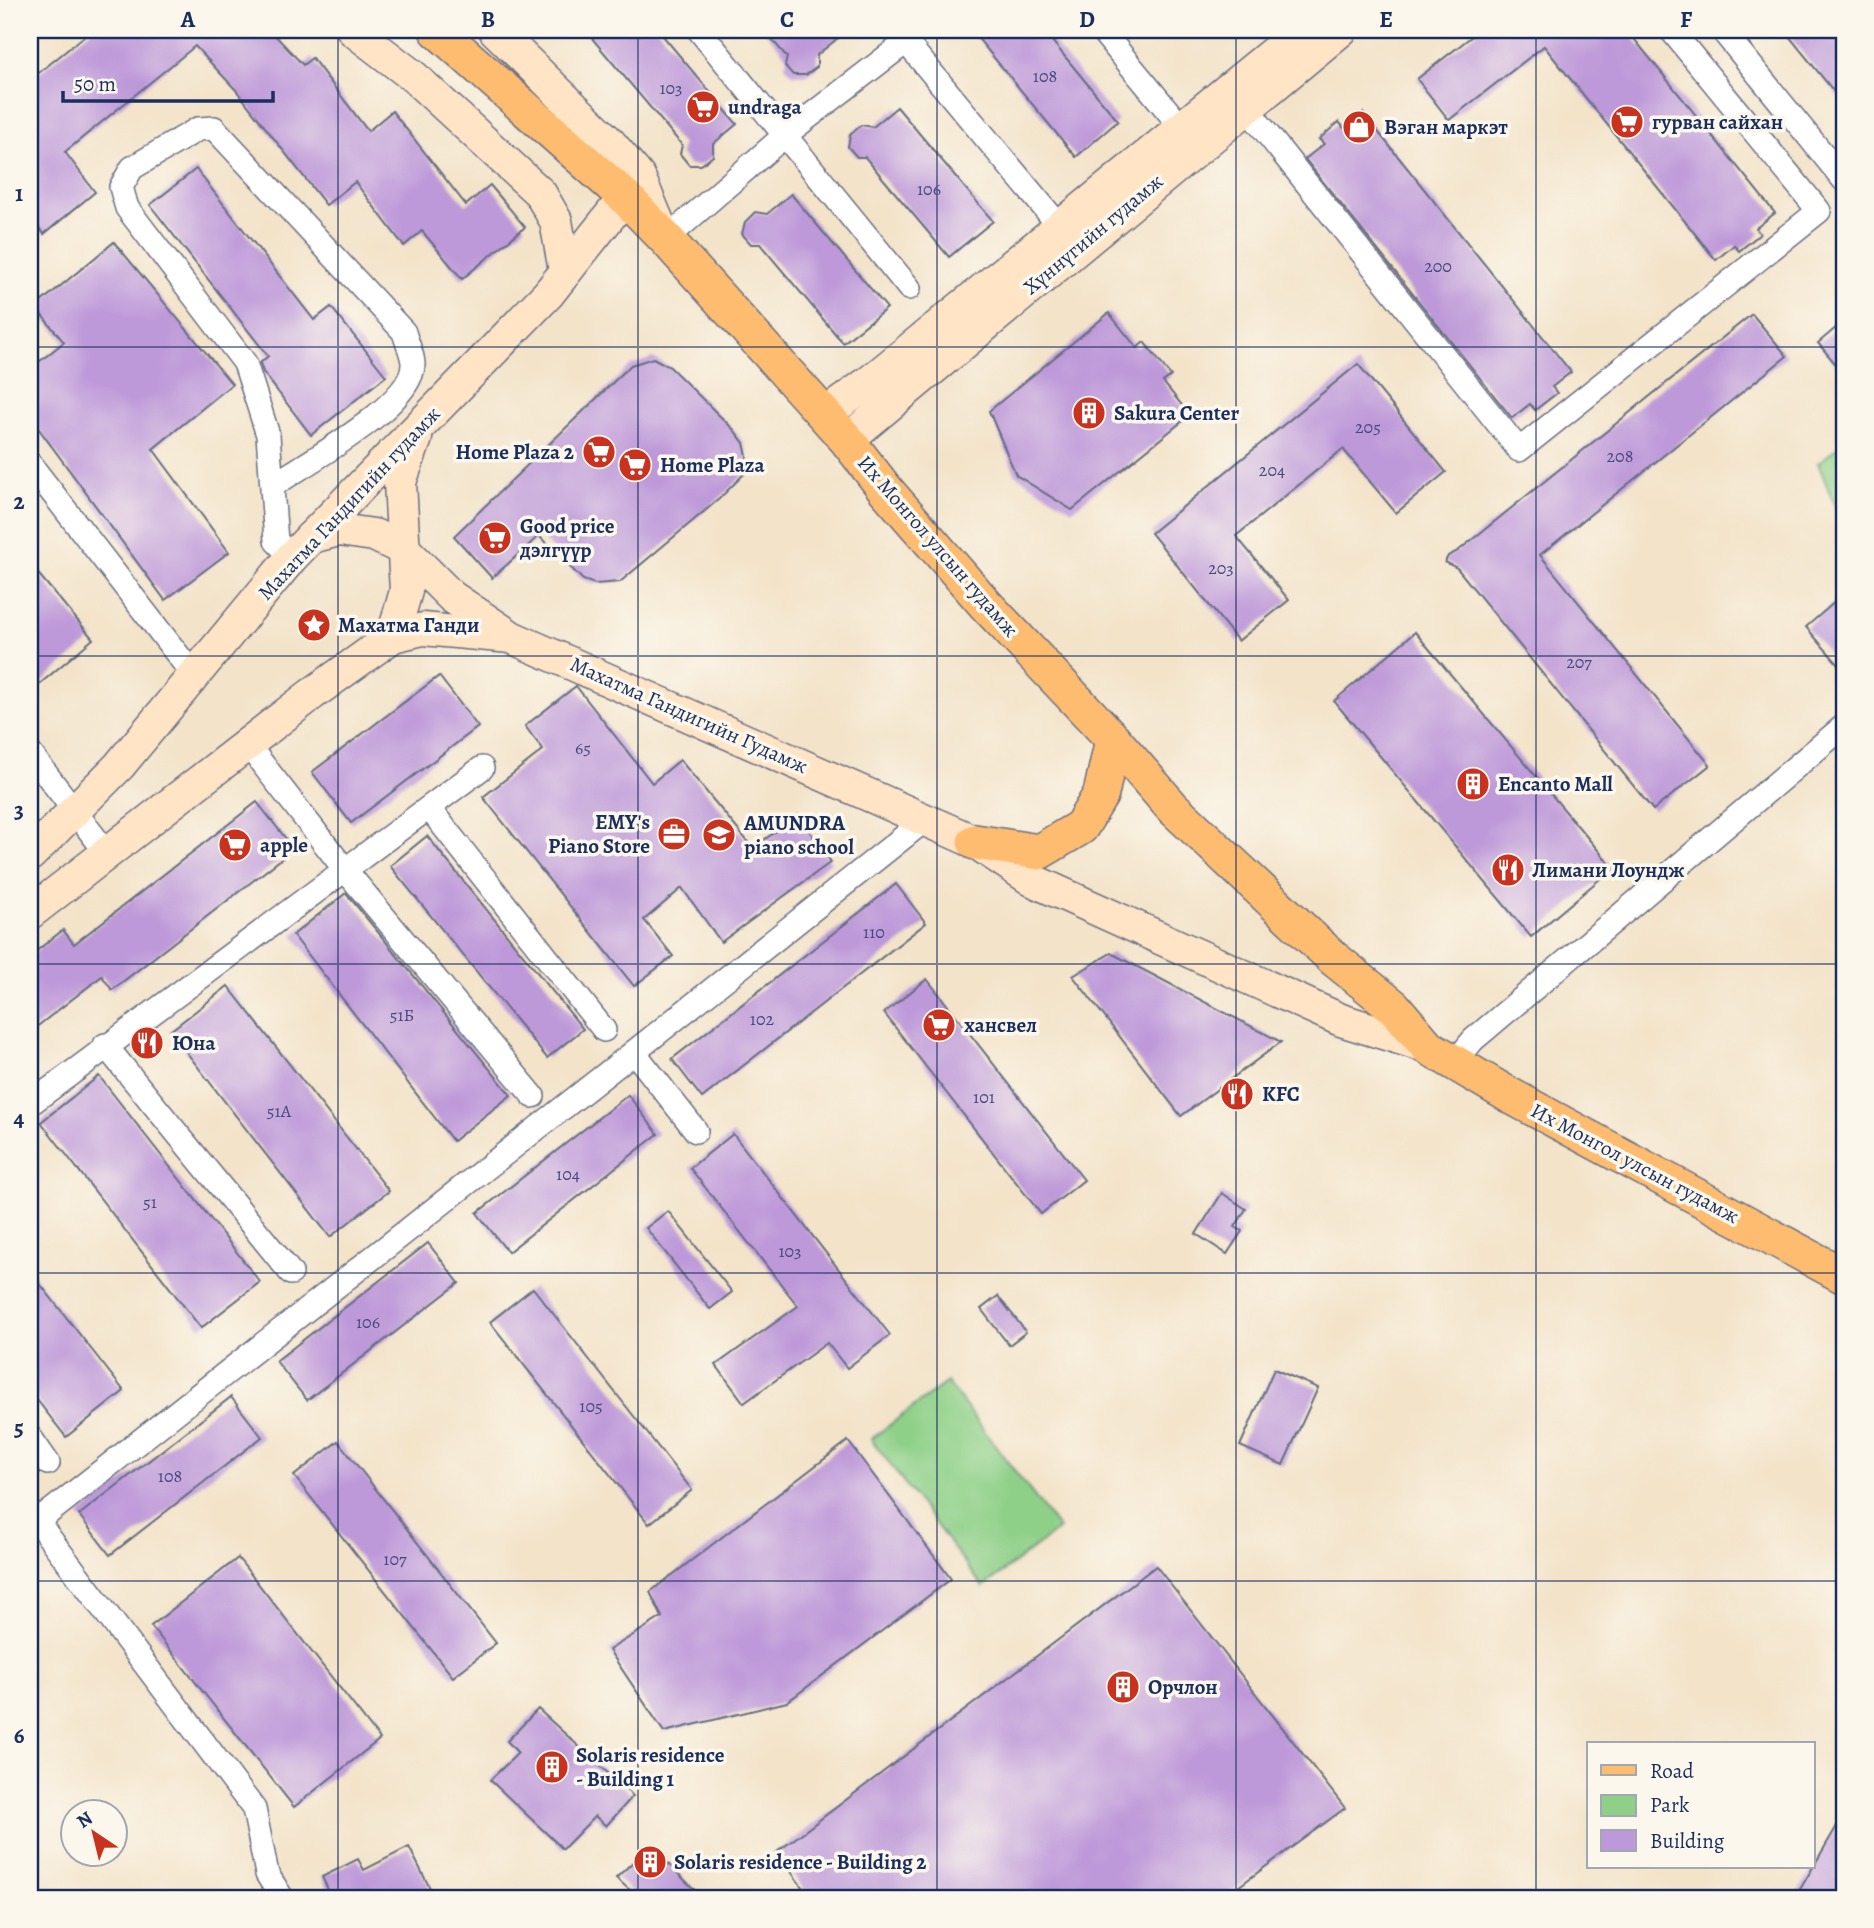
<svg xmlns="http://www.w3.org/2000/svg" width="1874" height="1928" font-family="Alegreya,serif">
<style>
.green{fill:#8ed088;stroke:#548073;stroke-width:2}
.building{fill:#bd99d9}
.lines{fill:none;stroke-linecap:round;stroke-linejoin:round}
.minor-casing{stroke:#676e83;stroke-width:26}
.secondary-casing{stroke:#676e83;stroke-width:35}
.primary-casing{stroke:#676e83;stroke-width:38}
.minor{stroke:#fff;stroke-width:23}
.secondary{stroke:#ffe4c6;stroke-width:32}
.primary{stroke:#febc70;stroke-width:35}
.grid{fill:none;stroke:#1b2f5e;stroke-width:2;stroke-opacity:0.55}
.labels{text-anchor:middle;stroke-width:7;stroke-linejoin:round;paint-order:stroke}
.number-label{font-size:18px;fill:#444a7d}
.poi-label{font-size:21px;font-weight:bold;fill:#1b2f5e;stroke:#fbf7ec;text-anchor:start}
.street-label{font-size:21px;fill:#1b2f5e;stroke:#fbf7ec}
.neatline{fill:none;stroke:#1b2f5e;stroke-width:2.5}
.grid-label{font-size:23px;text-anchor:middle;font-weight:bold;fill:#1b2f5e}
</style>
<rect width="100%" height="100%" fill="#fbf7ec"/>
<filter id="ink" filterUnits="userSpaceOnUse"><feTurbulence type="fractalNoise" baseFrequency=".0143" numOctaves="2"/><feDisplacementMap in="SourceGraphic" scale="14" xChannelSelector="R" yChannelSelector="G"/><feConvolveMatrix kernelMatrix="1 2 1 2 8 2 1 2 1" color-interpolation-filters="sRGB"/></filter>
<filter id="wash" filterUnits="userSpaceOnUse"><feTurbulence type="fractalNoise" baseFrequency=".00686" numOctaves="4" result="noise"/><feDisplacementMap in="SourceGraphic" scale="28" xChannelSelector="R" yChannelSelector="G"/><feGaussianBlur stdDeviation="1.57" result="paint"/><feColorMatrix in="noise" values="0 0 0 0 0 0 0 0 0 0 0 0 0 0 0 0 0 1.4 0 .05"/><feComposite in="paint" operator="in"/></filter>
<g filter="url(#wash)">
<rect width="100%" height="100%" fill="#f3e3c9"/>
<g class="green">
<path d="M1844 442V522L1842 524 1818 463Z"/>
<path d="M947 1382 1059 1529 983 1587 871 1439Z"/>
</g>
<g id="blocks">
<g class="building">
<path d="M92 30H270L303 65 312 58 368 131 392 111 466 205 490 185 525 227 462 279 422 231 404 246 355 182 326 205 236 90 195 46 65 152 95 192 44 234 30 217V80Z"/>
<path d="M585 30H658L737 124 713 144V156L701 165H689L680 154 682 145Z"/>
<path d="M764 30H848L817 55V67L806 75H793L785 66 787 57Z"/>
<path d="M971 30H1043L1118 121 1076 157Z"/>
<path d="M1480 30H1627L1775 213 1756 228 1760 234 1739 251 1734 245 1716 260 1544 46 1449 120 1417 79Z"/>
<path d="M1784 30H1844V104Z"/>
<path d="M897 107 993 221 949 257 865 157H857L848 147 850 135 861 125 873 127Z"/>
<path d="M1363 113 1571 372 1552 387 1557 393 1535 410 1530 404 1512 418 1305 159 1324 144 1319 139 1339 122 1344 128Z"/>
<path d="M196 169 314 320 331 307 386 376 311 435 263 372 260 363 268 356 150 205Z"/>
<path d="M791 194 887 308 843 343 760 244H751L742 234 745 222 755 212 767 214Z"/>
<path d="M114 242 232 384 153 449 229 552 165 600 30 417V369L64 342 35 307Z"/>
<path d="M1109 313 1137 348 1144 342 1171 376 1163 382 1190 415 1072 510 1016 475 989 411Z"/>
<path d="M1752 314 1787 356 1540 555 1710 765 1653 810 1457 568 1445 562 1448 556 1458 551Z"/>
<path d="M1844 321V374L1818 343Z"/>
<path d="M653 358 670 367 734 430 744 443 747 456 744 474 719 499 620 582 595 584 583 580 539 536 492 578 454 536 631 365Z"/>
<path d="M1358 364 1446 472 1396 513 1343 449 1236 536 1289 600 1238 641 1151 533Z"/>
<path d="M30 564 93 639 30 692Z"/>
<path d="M1844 594V671L1806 627Z"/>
<path d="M1415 632 1613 868 1531 937 1334 701Z"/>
<path d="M439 676 478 727 351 823 312 772Z"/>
<path d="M576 686 652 783 680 760 753 848 798 815 831 862 721 942 682 888 644 920 673 956 634 986 483 797 543 750 525 726Z"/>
<path d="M257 802 294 849 112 990 102 976 30 1032V956L63 930 74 944Z"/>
<path d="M427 836 583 1029 547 1058 390 866Z"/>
<path d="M896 884 926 923 702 1098 672 1059Z"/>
<path d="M346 893 511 1095 453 1141 293 935Z"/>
<path d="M1111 953 1281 1042 1181 1116 1073 976Z"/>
<path d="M927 979 1084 1180 1041 1214 884 1013Z"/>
<path d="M228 986 389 1191 330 1237 170 1031Z"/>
<path d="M99 1076 260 1282 201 1328 41 1122Z"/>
<path d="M628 1095 658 1134 508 1252 477 1213Z"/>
<path d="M733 1134 890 1335 847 1368 827 1343 744 1403 716 1365 798 1306 690 1168Z"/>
<path d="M1222 1193 1246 1209 1235 1227 1242 1231 1227 1254 1196 1234Z"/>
<path d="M668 1211 732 1292 710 1309 646 1228Z"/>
<path d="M428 1243 459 1283 307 1400 276 1361Z"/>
<path d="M30 1271 124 1391 66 1437 30 1391Z"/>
<path d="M533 1288 692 1490 649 1524 490 1322Z"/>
<path d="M998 1296 1026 1332 1009 1345 981 1309Z"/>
<path d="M1274 1369 1318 1388 1283 1465 1240 1446Z"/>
<path d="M231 1397 262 1437 110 1555 79 1515Z"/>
<path d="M338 1441 496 1643 453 1677 294 1476Z"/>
<path d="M848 1441 951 1579 787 1702 664 1732 609 1650 662 1617 650 1592Z"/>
<path d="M238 1558 380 1739 294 1807 151 1626Z"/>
<path d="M1156 1566 1345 1808 1223 1898H810L777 1852Z"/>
<path d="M538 1709 633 1796 606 1826 595 1816 563 1849 490 1780 518 1753 507 1741Z"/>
<path d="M1844 1814V1898H1795Z"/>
<path d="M650 1846 703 1898H639L616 1878Z"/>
<path d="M409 1847 435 1898H332L322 1877 358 1859 364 1870Z"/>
</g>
</g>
</g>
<g filter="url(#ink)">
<use href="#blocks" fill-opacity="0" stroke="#676e83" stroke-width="2"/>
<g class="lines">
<defs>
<g id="minor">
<path d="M699 30 909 288"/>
<path d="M896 30 1061 228"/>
<path d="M1101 30 1182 128"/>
<path d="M1722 30 1844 180"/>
<path d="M1246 107 1519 450 1819 211 1671 30"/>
<path d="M666 239 784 136 906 42"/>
<path d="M30 464 195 677"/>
<path d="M272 486C304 464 414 405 413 364 413 354 406 341 404 332L214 128 198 129 132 168 121 187 127 208 245 363 268 435 276 541 292 557"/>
<path d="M247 744 346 871 533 1096"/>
<path d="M30 753 106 852"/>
<path d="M429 808 604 1030"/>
<path d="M105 1045 291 1273"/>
<path d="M1455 1062 1473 1040 1844 726"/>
<path d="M30 1104 482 768"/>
<path d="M696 1131 634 1052 925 820"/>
<path d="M30 1437 48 1463"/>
<path d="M30 1512 254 1809 267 1874 282 1898"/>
<path d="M37 1522 634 1052"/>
</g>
<g id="secondary">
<path d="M353 30 414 77 540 193 556 221 565 271"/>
<path d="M495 30 611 144 639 177 658 222"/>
<path d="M824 415 872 380 1301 30"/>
<path d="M847 440 1341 30"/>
<path d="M311 537 339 530 374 535 405 550 452 597 507 634"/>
<path d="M393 636 406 591 400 482 416 438"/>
<path d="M30 855 119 766 292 557 548 294 625 197"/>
<path d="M30 913 312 694 393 636 423 629 511 637 975 842 1032 880 1341 1020 1428 1047"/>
</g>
<g id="primary">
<path d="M437 30 625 197 666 239 847 440 885 489 986 605 1113 739 1172 807 1333 958 1394 1007 1428 1047 1509 1095 1844 1276"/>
<path d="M975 842 1039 852 1081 827 1101 794 1113 739"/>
</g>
</defs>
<use href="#minor" class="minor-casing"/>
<use href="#secondary" class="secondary-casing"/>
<use href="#primary" class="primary-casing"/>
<use href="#minor" class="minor"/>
<use href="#secondary" class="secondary"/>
<use href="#primary" class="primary"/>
</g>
</g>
<path class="grid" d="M338 30V1898M638 30V1898M937 30V1898M1236 30V1898M1536 30V1898M30 347H1844M30 656H1844M30 964H1844M30 1273H1844M30 1581H1844"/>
<defs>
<symbol id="supermarket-disc" viewBox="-11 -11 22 22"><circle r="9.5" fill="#c8321e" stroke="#fbf7ec"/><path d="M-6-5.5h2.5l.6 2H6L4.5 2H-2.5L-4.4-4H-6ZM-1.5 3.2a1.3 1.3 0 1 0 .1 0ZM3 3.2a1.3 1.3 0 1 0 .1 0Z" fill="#fff"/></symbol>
<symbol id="shop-disc" viewBox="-11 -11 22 22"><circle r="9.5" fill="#c8321e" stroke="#fbf7ec"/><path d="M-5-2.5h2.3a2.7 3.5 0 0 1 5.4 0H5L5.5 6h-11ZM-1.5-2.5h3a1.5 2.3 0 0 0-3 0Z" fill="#fff"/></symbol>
<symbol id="building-disc" viewBox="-11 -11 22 22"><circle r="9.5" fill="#c8321e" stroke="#fbf7ec"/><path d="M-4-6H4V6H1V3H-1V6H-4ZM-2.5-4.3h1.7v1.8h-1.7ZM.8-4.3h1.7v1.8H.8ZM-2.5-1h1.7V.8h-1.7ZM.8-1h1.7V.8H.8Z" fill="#fff"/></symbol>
<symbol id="sight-disc" viewBox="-11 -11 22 22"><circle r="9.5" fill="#c8321e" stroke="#fbf7ec"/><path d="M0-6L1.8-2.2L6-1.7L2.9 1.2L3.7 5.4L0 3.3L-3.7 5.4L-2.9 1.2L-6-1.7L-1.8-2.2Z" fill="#fff"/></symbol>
<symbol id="office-disc" viewBox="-11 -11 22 22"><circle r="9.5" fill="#c8321e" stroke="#fbf7ec"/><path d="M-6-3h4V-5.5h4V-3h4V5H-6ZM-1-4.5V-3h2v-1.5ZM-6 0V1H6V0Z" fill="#fff"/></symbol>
<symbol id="school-disc" viewBox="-11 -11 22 22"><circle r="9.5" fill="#c8321e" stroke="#fbf7ec"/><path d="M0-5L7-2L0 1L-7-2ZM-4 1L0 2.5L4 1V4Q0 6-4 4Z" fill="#fff"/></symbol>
<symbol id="restaurant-disc" viewBox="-11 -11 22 22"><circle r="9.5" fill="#c8321e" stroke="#fbf7ec"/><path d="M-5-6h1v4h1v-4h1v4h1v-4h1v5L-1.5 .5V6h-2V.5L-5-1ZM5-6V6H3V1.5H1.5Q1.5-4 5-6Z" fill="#fff"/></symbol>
</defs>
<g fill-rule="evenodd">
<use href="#supermarket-disc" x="684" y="88" width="38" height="38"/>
<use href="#supermarket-disc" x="1608" y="103" width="38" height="38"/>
<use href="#shop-disc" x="1340" y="108" width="38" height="38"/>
<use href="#building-disc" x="1070" y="394" width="38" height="38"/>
<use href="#supermarket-disc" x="580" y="433" width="38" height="38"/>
<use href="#supermarket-disc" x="616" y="446" width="38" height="38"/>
<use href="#supermarket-disc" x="476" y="519" width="38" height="38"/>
<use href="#sight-disc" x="295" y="606" width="38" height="38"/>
<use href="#building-disc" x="1454" y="765" width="38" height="38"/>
<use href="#office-disc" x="655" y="815" width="38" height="38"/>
<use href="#school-disc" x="700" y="816" width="38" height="38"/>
<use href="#supermarket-disc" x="216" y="826" width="38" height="38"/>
<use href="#restaurant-disc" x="1489" y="851" width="38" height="38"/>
<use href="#supermarket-disc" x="920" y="1006" width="38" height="38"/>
<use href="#restaurant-disc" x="128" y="1024" width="38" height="38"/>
<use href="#restaurant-disc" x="1218" y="1075" width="38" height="38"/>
<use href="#building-disc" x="1104" y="1668" width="38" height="38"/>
<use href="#building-disc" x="533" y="1748" width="38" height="38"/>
<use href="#building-disc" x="631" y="1843" width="38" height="38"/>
</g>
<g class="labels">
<g class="number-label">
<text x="1045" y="82">108</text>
<text x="671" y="94">103</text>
<text x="929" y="195">106</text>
<text x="1438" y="272">200</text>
<text x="1368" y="433">205</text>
<text x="1620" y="462">208</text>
<text x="1272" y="476">204</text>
<text x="1221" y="574">203</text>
<text x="1579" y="668">207</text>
<text x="583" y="754">65</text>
<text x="874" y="938">110</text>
<text x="402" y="1021">51Б</text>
<text x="762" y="1025">102</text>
<text x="984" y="1103">101</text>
<text x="279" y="1117">51A</text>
<text x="568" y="1180">104</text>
<text x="150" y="1208">51</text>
<text x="790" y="1257">103</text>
<text x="368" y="1328">106</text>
<text x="591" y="1412">105</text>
<text x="170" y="1482">108</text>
<text x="395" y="1565">107</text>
</g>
<g class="poi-label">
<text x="728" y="114">undraga</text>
<text x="1652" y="129">гурван сайхан</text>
<text x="1384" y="134">Вэган маркэт</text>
<text x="1114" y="420">Sakura Center</text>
<text x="574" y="459" text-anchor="end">Home Plaza 2</text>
<text x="660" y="472">Home Plaza</text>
<text x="520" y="533">Good price<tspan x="520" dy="24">дэлгүүр</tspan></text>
<text x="338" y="632">Махатма Ганди</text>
<text x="1498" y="791">Encanto Mall</text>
<text x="650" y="829" text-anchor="end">EMY's<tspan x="650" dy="24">Piano Store</tspan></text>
<text x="744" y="830">AMUNDRA<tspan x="744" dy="24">piano school</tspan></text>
<text x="260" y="852">apple</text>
<text x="1532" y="877">Лимани Лоундж</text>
<text x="964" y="1032">хансвел</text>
<text x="172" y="1050">Юна</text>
<text x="1262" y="1101">KFC</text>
<text x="1148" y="1694">Орчлон</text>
<text x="576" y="1762">Solaris residence<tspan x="576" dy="24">- Building 1</tspan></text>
<text x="674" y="1869">Solaris residence - Building 2</text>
</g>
<g class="street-label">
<text transform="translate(1093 234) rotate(-40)" y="7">Хүннүгийн гудамж</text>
<text transform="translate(349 503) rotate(-47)" y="7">Махатма Гандигийн гудамж</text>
<text transform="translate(938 546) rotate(49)" y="7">Их Монгол улсын гудамж</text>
<text transform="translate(689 715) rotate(24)" y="7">Махатма Гандигийн Гудамж</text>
<text transform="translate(1635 1163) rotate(28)" y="7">Их Монгол улсын гудамж</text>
</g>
</g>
<rect width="1874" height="1928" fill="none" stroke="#fbf7ec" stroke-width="77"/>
<rect x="1587" y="1742" width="228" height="126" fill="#fbf7ec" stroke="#a1a7b3" stroke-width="2"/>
<rect x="1601" y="1765" width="35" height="10" fill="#febc70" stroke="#a1a7b3" stroke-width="2"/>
<text x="1650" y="1778" font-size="21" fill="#1b2f5e">Road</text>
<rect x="1601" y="1795" width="35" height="21" fill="#8ed088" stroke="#a1a7b3" stroke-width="2"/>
<text x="1650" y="1812" font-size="21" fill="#1b2f5e">Park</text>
<rect x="1601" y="1830" width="35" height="21" fill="#bd99d9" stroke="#a1a7b3" stroke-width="2"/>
<text x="1650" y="1848" font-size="21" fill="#1b2f5e">Building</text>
<g transform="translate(94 1833) rotate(325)"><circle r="33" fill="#fbf7ec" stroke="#a1a7b3" stroke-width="2"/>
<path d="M0-5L12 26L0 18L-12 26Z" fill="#c8321e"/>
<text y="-10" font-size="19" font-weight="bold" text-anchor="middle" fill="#1b2f5e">N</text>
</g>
<path d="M63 91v10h210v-10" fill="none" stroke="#1b2f5e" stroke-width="3.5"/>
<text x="74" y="91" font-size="21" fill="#1b2f5e" stroke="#fbf7ec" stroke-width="5" paint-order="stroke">50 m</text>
<rect x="38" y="38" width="1798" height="1852" class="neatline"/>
<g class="grid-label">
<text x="188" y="27">A</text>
<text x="488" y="27">B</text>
<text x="787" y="27">C</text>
<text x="1087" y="27">D</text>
<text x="1386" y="27">E</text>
<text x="1686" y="27">F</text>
<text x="19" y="201">1</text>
<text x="19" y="509">2</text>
<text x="19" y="818">3</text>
<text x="19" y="1126">4</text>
<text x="19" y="1435">5</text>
<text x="19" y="1743">6</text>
</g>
</svg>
